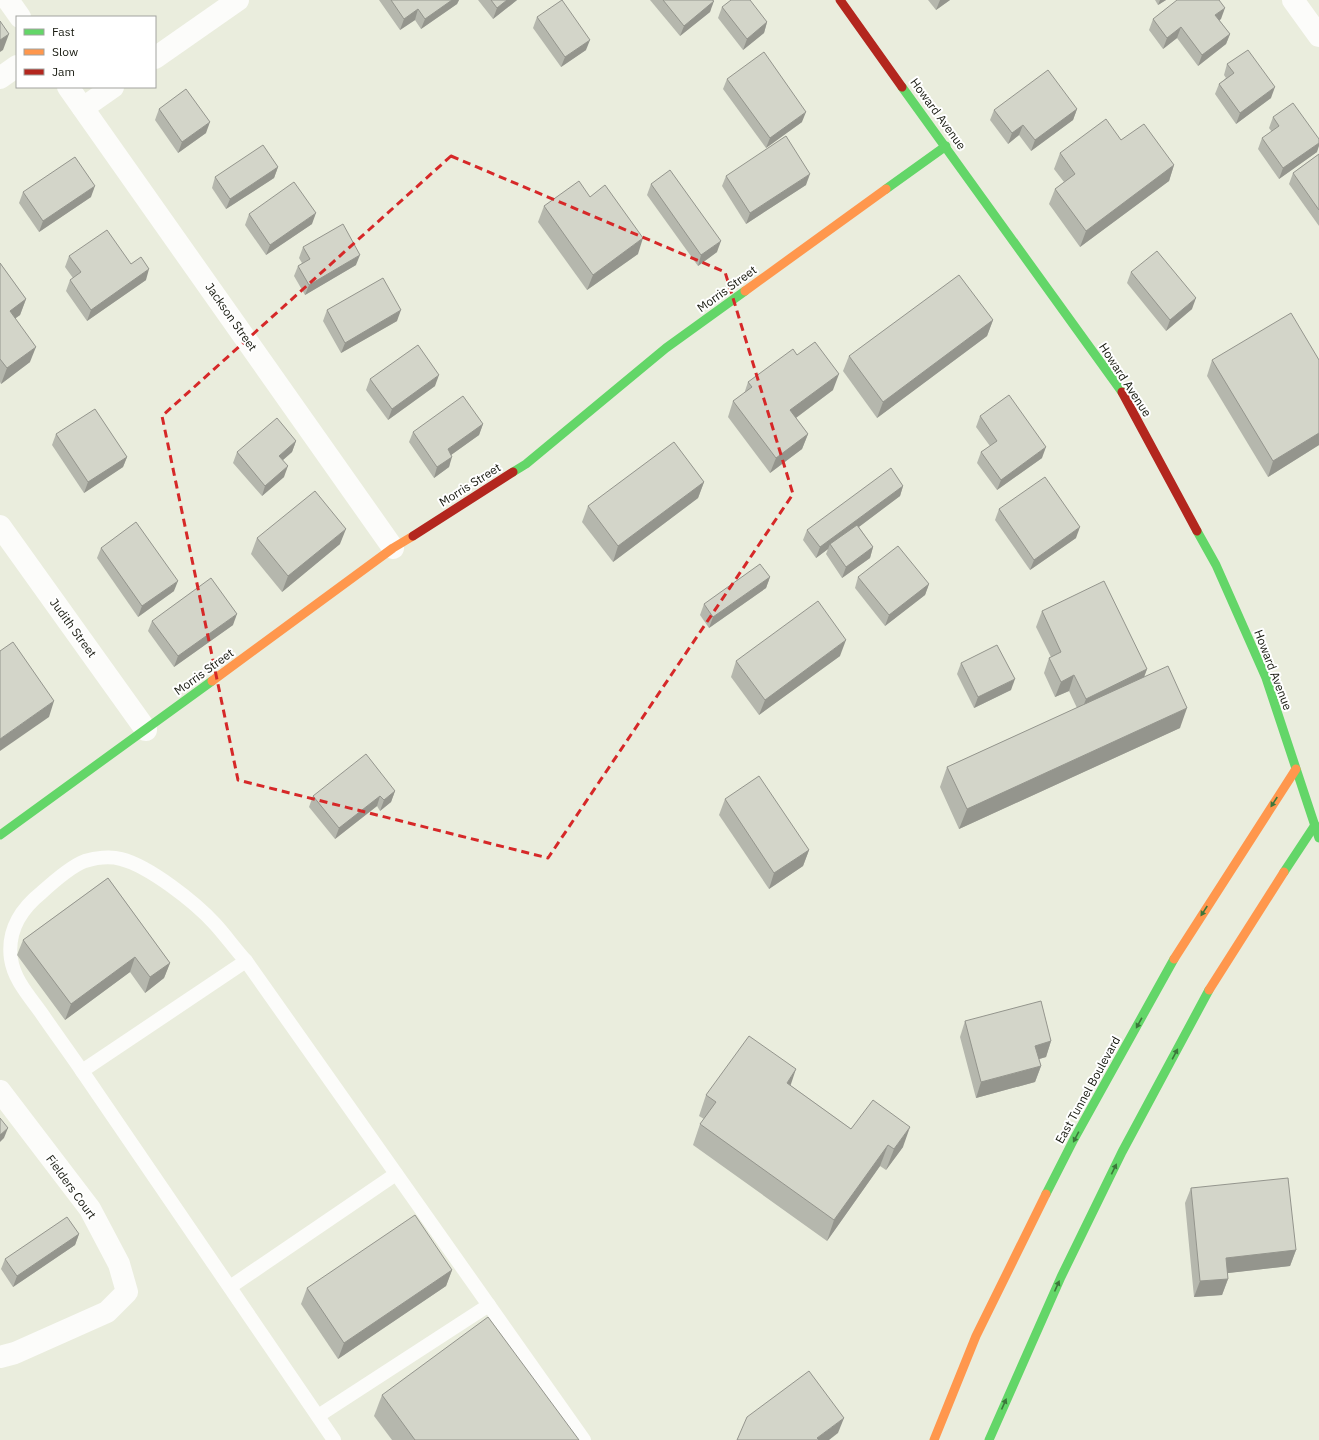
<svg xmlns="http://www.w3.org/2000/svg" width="1319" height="1440" font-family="'IBM Plex Sans',sans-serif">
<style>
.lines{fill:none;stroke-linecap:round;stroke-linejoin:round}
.lane{stroke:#fcfcfa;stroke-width:14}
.street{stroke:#fcfcfa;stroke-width:22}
.fast{stroke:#63d668;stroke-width:9}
.slow{stroke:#ff974d;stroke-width:9}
.jam{stroke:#b3261e;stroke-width:9}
.wall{fill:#b5b7ad}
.shaded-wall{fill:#94958d}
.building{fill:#d3d5c9;stroke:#94958d}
.oneway{fill:#3c773b}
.marked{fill:none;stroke:#d62828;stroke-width:3;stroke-dasharray:8 5;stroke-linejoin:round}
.labels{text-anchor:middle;stroke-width:4;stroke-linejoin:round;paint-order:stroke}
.street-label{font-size:12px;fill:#16180e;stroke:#fff}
</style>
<rect width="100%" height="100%" fill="#eaeddd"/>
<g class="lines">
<g class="lane">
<path d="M82 1071C69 1052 55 1033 42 1014 30 997 14 980 11 959 7 931 20 910 41 893 52 883 71 866 85 861 95 858 110 856 121 859 149 866 195 902 215 924 226 936 235 949 246 961"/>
<path d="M230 1287 396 1174"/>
<path d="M318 1416 489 1305"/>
<path d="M334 1440 82 1071 246 961 584 1440"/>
</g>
<g class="street">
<path d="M8 0 20 17"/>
<path d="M1293 0 1319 36"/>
<path d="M155 58 238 0"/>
<path d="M0 78 17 66"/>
<path d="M68 87 393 548"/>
<path d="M83 108 113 87"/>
<path d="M0 526 146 730"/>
<path d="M0 1091 90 1209 119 1264 127 1292 107 1312 15 1353 0 1357"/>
</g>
<g class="fast">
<path d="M902 87 1122 392"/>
<path d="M886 189 946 146"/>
<path d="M513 472 526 464 666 348 745 291"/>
<path d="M1197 531 1216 565 1266 678 1319 838"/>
<path d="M0 835 212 681"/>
<path d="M1284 872 1315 825"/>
<path d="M1046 1194 1074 1139 1174 959"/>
<path d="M989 1440 1061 1277 1122 1152 1209 990"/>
</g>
<g class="slow">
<path d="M745 291 886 189"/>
<path d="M212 681 393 548 413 536"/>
<path d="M1174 959 1296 769"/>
<path d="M1209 990 1284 872"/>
<path d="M934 1440 976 1336 1046 1194"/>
</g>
<g class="jam">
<path d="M840 0 902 87"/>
<path d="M1122 392 1197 531"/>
<path d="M413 536 513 472"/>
</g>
</g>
<g class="wall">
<path d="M379 0H459L457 4 421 29 415 20 400 30Z"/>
<path d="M478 0H517L493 19Z"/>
<path d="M650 0H712L710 12 680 36Z"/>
<path d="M928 0H950L936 10Z"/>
<path d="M1155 0H1166L1158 5Z"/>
<path d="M722 7 767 22 764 33 743 50 718 18Z"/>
<path d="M537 17 586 50 561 67 533 28Z"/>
<path d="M1153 19H1221L1219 20 1230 34 1226 44 1198 66 1177 38 1163 49 1149 30Z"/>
<path d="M1227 64 1271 98 1236 124 1215 94 1219 84 1226 78 1224 75Z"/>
<path d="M727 79 802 122 766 148 723 89Z"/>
<path d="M159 109 206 133 178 153 155 120Z"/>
<path d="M1077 109 1073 120 1031 151 1019 135 1008 144 990 120 994 110Z"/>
<path d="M1273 117 1317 152 1279 179 1258 149 1262 138 1272 132 1269 128Z"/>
<path d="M1121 140 1174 165 1169 181 1080 247 1049 204 1055 189 1064 182 1054 169 1060 153Z"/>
<path d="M1319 154V226L1289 184 1293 173Z"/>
<path d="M278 167 274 178 226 209 212 188 215 177Z"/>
<path d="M726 176 806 185 746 224 722 186Z"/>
<path d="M651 184 717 252 698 266 647 195Z"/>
<path d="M23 192 91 197 39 232 19 203Z"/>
<path d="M590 197 638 254 587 290 538 222 544 206Z"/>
<path d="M249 214 312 224 266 255 245 225Z"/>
<path d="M303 247 356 265 305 295 294 276 298 266 302 263 299 258Z"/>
<path d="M69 256 131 264 146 280 87 321 66 291 70 280 73 278 65 267Z"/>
<path d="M0 263 26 299 20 315 15 318 30 362 1 384 0 382Z"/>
<path d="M1131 272 1192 309 1166 331 1127 283Z"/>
<path d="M327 310 397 321 341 353 323 321Z"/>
<path d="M993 320 987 336 877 418 843 371 849 356Z"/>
<path d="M797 355 833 390 796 418 808 434 802 449 770 473 728 417 733 401 744 394 748 382Z"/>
<path d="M1212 360H1319V445L1268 477 1207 376Z"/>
<path d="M370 379 435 386 388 420 366 390Z"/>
<path d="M980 416 1042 458 997 490 977 463 981 452 990 446 976 427Z"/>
<path d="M483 424 479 435 451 455 449 467 434 478 409 442 413 432Z"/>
<path d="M56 434 127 457 123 467 84 493 52 445Z"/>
<path d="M296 441 292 452 283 460 284 477 262 496 233 463 237 452Z"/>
<path d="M704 482 698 498 613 562 582 522 588 506Z"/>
<path d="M903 486 900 496 859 527 873 547 870 558 842 578 826 554 828 549 816 558 803 540 807 530Z"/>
<path d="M999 509 1076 538 1030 570 995 520Z"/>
<path d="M257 538 340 544 282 592 251 554Z"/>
<path d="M101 548 174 591 138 617 97 558Z"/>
<path d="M770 577 766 588 709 628 700 615 704 604Z"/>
<path d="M858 577 929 584 925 595 885 626 855 588Z"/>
<path d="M1042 611 1147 669 1144 677 1180 728 959 829 940 787 947 767 1077 708 1069 691 1055 697 1044 673 1049 658 1051 657 1036 627Z"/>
<path d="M152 621 233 625 174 667 148 631Z"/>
<path d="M840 656 759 715 731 677 736 661Z"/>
<path d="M961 663 1011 690 974 708 957 674Z"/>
<path d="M395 791 391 802 380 811 377 806 335 839 309 807 313 796Z"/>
<path d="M725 799 809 850 803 866 769 889 719 815Z"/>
<path d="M108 878 170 963 164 978 145 993 130 972 65 1020 17 955 23 940Z"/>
<path d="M965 1021 1051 1041 1046 1057 1039 1059 1041 1066 1035 1082 976 1098 960 1037Z"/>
<path d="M790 1085 851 1129 903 1147 886 1170 880 1166 827 1241 693 1145 700 1124 704 1119 699 1116 706 1095Z"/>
<path d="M1191 1188 1296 1250 1290 1266 1227 1273 1228 1279 1222 1295 1194 1297 1185 1203Z"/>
<path d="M79 1234 75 1245 13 1287 1 1269 5 1259Z"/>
<path d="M452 1270 446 1286 338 1359 301 1304 307 1288Z"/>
<path d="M382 1395 579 1440H392L374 1416Z"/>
</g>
<g class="shaded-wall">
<path d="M452 0H459L457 4 421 29 425 19Z"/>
<path d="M507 0H517L493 19 497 8Z"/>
<path d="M940 0H950L936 10Z"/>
<path d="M1160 0H1166L1158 5Z"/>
<path d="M714 1 710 12 680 36 684 26Z"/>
<path d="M1225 8 1221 19 1212 26 1215 15Z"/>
<path d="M418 9 415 20 400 30 404 19Z"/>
<path d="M767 22 764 33 743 50 747 39Z"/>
<path d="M1181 27 1177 38 1163 49 1167 38Z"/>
<path d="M9 34 3 50 0 52V40Z"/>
<path d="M1230 34 1226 44 1198 66 1202 55Z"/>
<path d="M590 40 586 50 561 67 565 57Z"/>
<path d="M1275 87 1271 98 1236 124 1240 113Z"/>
<path d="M1077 109 1073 120 1031 151 1035 140Z"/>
<path d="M806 112 802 122 766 148 770 138Z"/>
<path d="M210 122 206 133 178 153 182 142Z"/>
<path d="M1023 125 1019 135 1008 144 1012 133Z"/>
<path d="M1319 143V146L1317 152 1279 179 1283 168Z"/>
<path d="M1174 165 1169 181 1080 247 1086 231Z"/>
<path d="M278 167 274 178 226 209 230 199Z"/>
<path d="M810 174 806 185 746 224 750 213Z"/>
<path d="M95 186 91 197 39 232 43 221Z"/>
<path d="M316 213 312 224 266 255 270 245Z"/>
<path d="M643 238 638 254 587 290 593 275Z"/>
<path d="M721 241 717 252 698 266 701 255Z"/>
<path d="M360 255 356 265 305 295 309 285Z"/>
<path d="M149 269 146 280 87 321 91 310Z"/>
<path d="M1196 298 1192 309 1166 331 1170 320Z"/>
<path d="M26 299 20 315 4 327 10 311Z"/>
<path d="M401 310 397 321 341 353 345 343Z"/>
<path d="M993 320 987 336 877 418 883 402Z"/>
<path d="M36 347 30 362 1 384 7 368Z"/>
<path d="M839 374 833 390 785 426 790 410Z"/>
<path d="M439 375 435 386 388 420 392 409Z"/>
<path d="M483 424 479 435 444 460 448 449Z"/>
<path d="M1319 433V445L1268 477 1273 461Z"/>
<path d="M808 434 802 449 770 473 776 458Z"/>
<path d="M296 441 292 452 275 467 279 456Z"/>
<path d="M1046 447 1042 458 997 490 1001 480Z"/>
<path d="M127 457 123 467 84 493 88 482Z"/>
<path d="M452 457 449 467 434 478 437 467Z"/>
<path d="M288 466 284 477 262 496 265 486Z"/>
<path d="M704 482 698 498 613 562 618 546Z"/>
<path d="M903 486 900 496 832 547 830 544 828 549 816 558 820 547Z"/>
<path d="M1080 527 1076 538 1030 570 1034 560Z"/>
<path d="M346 529 340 544 282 592 288 576Z"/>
<path d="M873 547 870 558 842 578 846 567Z"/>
<path d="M770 577 766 588 709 628 713 617Z"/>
<path d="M178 581 174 591 138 617 142 606Z"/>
<path d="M929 584 925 595 885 626 889 615Z"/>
<path d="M237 614 233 625 174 667 178 656Z"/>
<path d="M846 640 840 656 759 715 765 700Z"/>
<path d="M1147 669 1141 685 1080 715 1086 699Z"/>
<path d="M1074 675 1069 691 1055 697 1061 682Z"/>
<path d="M1015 679 1011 690 974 708 978 697Z"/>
<path d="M54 701 49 717 0 751V739Z"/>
<path d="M1187 708 1180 728 959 829 967 809Z"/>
<path d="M395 791 391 802 380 811 384 800Z"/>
<path d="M380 796 377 806 335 839 339 828Z"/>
<path d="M809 850 803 866 769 889 774 873Z"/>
<path d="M135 957 130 972 65 1020 71 1004Z"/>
<path d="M170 963 164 978 145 993 150 977Z"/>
<path d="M1051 1041 1046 1057 1029 1062 1035 1046Z"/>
<path d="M1041 1066 1035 1082 976 1098 981 1082Z"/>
<path d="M796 1069 789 1090 787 1083Z"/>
<path d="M910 1127 903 1147 886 1170 894 1149Z"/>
<path d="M8 1128 4 1138 0 1142V1135Z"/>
<path d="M888 1145 880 1166 827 1241 834 1220Z"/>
<path d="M79 1234 75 1245 13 1287 17 1276Z"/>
<path d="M1296 1250 1290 1266 1220 1274 1226 1258Z"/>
<path d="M452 1270 446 1286 338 1359 344 1343Z"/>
<path d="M1228 1279 1222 1295 1194 1297 1200 1281Z"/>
<path d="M844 1418 838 1433 829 1440H816L817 1438Z"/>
</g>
<g class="building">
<path d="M391 0H452L425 19 418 9 404 19Z"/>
<path d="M491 0H507L497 8Z"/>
<path d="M562 0 590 40 565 57 537 17Z"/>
<path d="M663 0H712L714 1 684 26Z"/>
<path d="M731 0H750L767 22 747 39 722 7Z"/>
<path d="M1177 0H1219L1225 8 1215 15 1230 34 1202 55 1181 27 1167 38 1153 19Z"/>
<path d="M0 21 9 34 0 40Z"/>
<path d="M1248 50 1275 87 1240 113 1219 84 1234 73 1227 64Z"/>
<path d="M764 52 806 112 770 138 727 79Z"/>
<path d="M1048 70 1077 109 1035 140 1023 125 1012 133 994 110Z"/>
<path d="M186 89 210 122 182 142 159 109Z"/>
<path d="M1293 103 1319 139V143L1283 168 1262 138 1279 126 1273 117Z"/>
<path d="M1106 119 1121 140 1144 124 1174 165 1086 231 1055 189 1075 174 1060 153Z"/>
<path d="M786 136 810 174 750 213 726 176Z"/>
<path d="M263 145 278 167 230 199 215 177Z"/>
<path d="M1319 154V210L1293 173Z"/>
<path d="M75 157 95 186 43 221 23 192Z"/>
<path d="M670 170 721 241 701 255 651 184Z"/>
<path d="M579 181 590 197 605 185 643 238 593 275 544 206Z"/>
<path d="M294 182 316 213 270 245 249 214Z"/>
<path d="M343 224 360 255 309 285 298 266 310 259 303 247Z"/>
<path d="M107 230 131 264 141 257 149 269 91 310 70 280 81 272 69 256Z"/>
<path d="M1157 251 1196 298 1170 320 1131 272Z"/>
<path d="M0 263 26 299 10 311 36 347 7 368 0 359Z"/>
<path d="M959 275 993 320 883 402 849 356Z"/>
<path d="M383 278 401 310 345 343 327 310Z"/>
<path d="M1291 313 1319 360V433L1273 461 1212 360Z"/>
<path d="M815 342 839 374 790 410 808 434 776 458 733 401 752 387 748 382 793 349 797 355Z"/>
<path d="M418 345 439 375 392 409 370 379Z"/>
<path d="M1009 395 1046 447 1001 480 981 452 997 441 980 416Z"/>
<path d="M463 396 483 424 448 449 452 457 437 467 413 432Z"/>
<path d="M95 409 127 457 88 482 56 434Z"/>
<path d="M277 418 296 441 279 456 288 466 265 486 237 452Z"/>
<path d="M674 442 704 482 618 546 588 506Z"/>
<path d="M891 468 903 486 820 547 807 530Z"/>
<path d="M1045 477 1080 527 1034 560 999 509Z"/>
<path d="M315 491 346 529 288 576 257 538Z"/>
<path d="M136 522 178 581 142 606 101 548Z"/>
<path d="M857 525 873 547 846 567 830 544Z"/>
<path d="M898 546 929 584 889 615 858 577Z"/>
<path d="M760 564 770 577 713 617 704 604Z"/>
<path d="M211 578 237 614 178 656 152 621Z"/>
<path d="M1104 581 1147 669 1086 699 1074 675 1061 682 1049 658 1061 652 1042 611Z"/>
<path d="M818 601 846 640 765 700 736 661Z"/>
<path d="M13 642 54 701 0 739V651Z"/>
<path d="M997 645 1015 679 978 697 961 663Z"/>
<path d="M1168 666 1187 708 967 809 947 767Z"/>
<path d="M366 754 395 791 384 800 380 796 339 828 313 796Z"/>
<path d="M759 776 809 850 774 873 725 799Z"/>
<path d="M108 878 170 963 150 977 135 957 71 1004 23 940Z"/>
<path d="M1041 1001 1051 1041 1035 1046 1041 1066 981 1082 965 1021Z"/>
<path d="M749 1036 796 1069 787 1083 851 1129 873 1100 910 1127 894 1149 888 1145 834 1220 700 1124 716 1102 706 1095Z"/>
<path d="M0 1118 8 1128 0 1135Z"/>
<path d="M1288 1178 1296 1250 1226 1258 1228 1279 1200 1281 1191 1188Z"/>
<path d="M415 1215 452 1270 344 1343 307 1288Z"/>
<path d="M67 1217 79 1234 17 1276 5 1259Z"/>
<path d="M488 1317 579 1440H415L382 1395Z"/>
<path d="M809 1371 844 1418 817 1438 819 1440H737L747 1417Z"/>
</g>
<defs><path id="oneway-solid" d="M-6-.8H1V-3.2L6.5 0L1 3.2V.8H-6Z"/></defs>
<g class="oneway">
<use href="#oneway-solid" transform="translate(1274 802) rotate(123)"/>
<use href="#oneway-solid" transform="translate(1204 911) rotate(123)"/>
<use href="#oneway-solid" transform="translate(1139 1023) rotate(119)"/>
<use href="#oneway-solid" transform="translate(1175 1054) rotate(-62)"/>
<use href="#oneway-solid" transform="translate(1076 1137) rotate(118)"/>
<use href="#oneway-solid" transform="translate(1114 1169) rotate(-64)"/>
<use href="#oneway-solid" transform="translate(1057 1286) rotate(-66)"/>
<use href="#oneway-solid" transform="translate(1004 1404) rotate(-66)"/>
</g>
<path class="marked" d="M451 156 725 272 793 494 548 858 238 780 162 416Z"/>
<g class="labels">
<g class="street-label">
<text transform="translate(938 114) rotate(54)" y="4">Howard Avenue</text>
<text transform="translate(727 289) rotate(-36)" y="4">Morris Street</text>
<text transform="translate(231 317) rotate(55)" y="4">Jackson Street</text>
<text transform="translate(1125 380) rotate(57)" y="4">Howard Avenue</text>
<text transform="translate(470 485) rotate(-32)" y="4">Morris Street</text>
<text transform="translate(73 628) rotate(54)" y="4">Judith Street</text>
<text transform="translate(1273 670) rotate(69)" y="4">Howard Avenue</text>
<text transform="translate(204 672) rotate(-36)" y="4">Morris Street</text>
<text transform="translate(1088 1090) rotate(-61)" y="4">East Tunnel Boulevard</text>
<text transform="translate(71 1187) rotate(54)" y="4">Fielders Court</text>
</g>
</g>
<rect x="16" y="16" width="140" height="72" fill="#ffffff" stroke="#a2a39f"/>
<rect x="24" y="29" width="20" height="6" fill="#63d668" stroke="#a2a39f"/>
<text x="52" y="36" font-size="12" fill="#16180e">Fast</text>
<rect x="24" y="49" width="20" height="6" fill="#ff974d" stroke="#a2a39f"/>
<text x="52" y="56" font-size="12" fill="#16180e">Slow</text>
<rect x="24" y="69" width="20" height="6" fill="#b3261e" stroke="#a2a39f"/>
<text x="52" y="76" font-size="12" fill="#16180e">Jam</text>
</svg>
